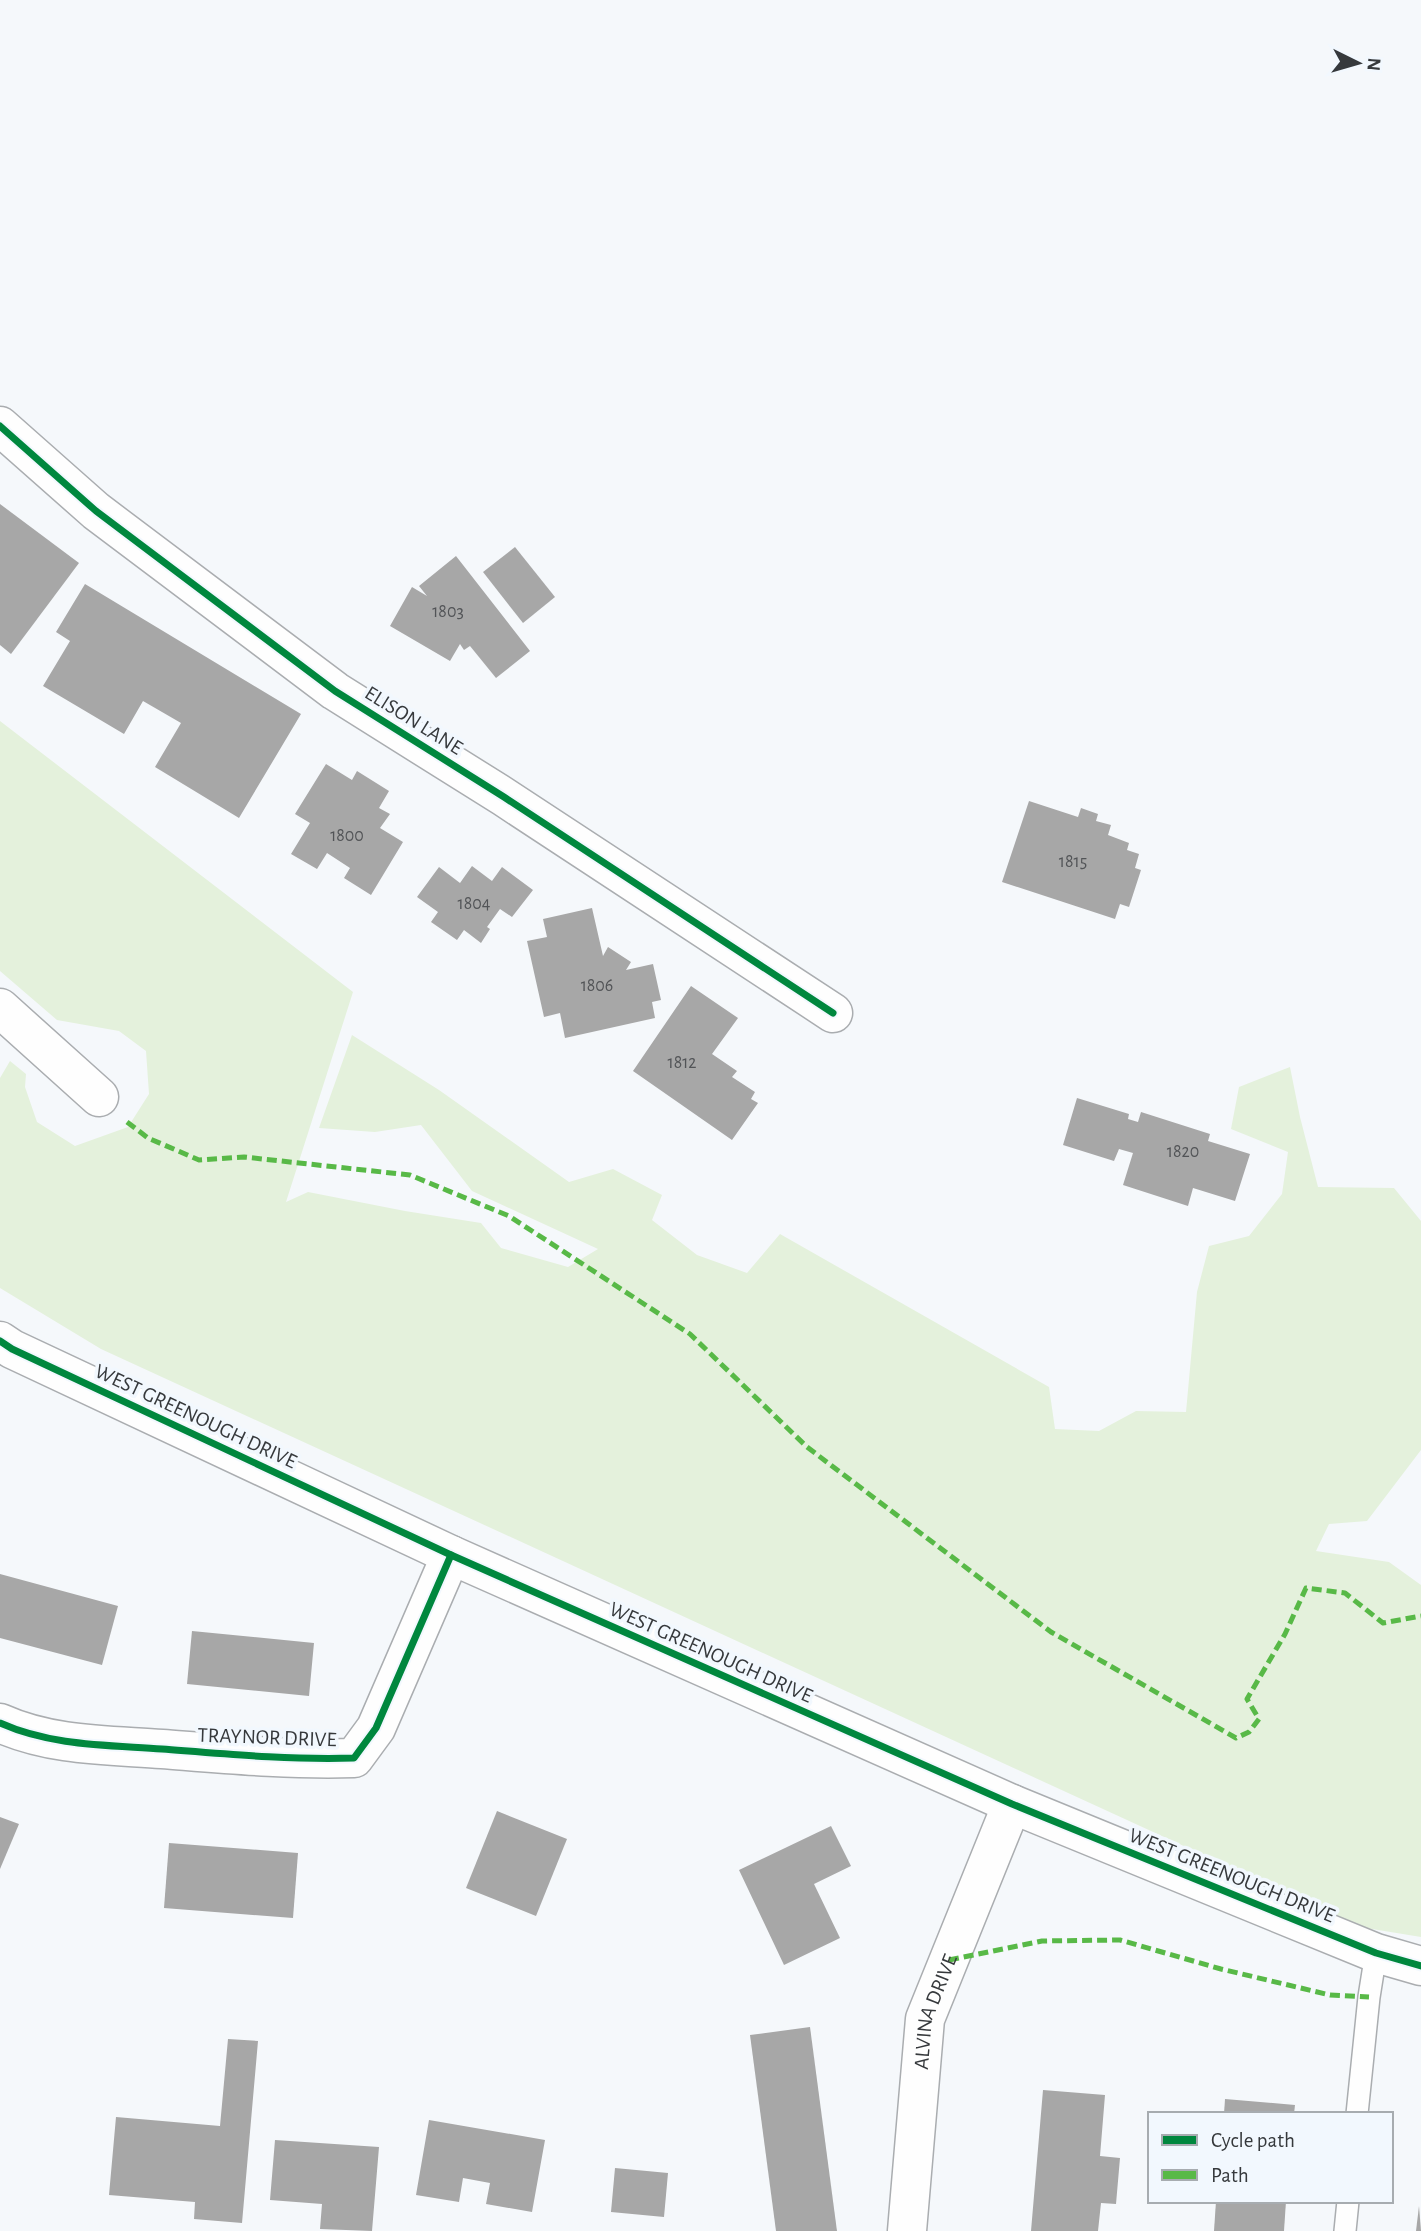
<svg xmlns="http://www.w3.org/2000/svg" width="1421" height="2231" font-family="'Alegreya Sans',sans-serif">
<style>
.green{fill:#e4f1dc}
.building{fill:#a7a7a7}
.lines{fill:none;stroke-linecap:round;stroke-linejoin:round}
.lane-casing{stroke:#aaadb0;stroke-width:24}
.street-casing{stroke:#aaadb0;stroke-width:41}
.secondary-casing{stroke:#aaadb0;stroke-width:41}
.lane{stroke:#fefefe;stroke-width:21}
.street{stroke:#fefefe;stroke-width:38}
.secondary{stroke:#fefefe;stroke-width:38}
.quiet{stroke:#58b947;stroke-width:5;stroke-dasharray:10 5;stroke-linecap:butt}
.cycleway-casing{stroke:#f2f8fe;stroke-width:11}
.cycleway{stroke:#00873e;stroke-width:7}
.labels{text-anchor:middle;stroke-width:7;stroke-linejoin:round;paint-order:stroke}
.number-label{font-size:18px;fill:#525457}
.street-label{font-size:21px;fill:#36393c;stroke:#f2f8fe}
</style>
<rect width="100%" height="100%" fill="#f5f8fb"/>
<path class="green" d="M0 721 353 992 286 1202 308 1192 405 1211 481 1223 501 1248 568 1267 598 1249 472 1191 421 1125 375 1132 319 1128 352 1035 439 1090 569 1182 613 1169 662 1195 652 1220 697 1255 747 1273 780 1234 1049 1387 1055 1429 1099 1431 1136 1411 1186 1412 1197 1292 1209 1246 1249 1236 1282 1194 1288 1152 1231 1129 1239 1087 1290 1067 1300 1117 1318 1187 1394 1188 1421 1221V1450L1367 1521 1329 1524 1316 1551 1389 1562 1421 1585V1937L1360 1927 101 1349 0 1288V1078L10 1061 26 1074 25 1087 37 1122 75 1146 128 1127 149 1094 146 1051 119 1031 57 1020 0 971Z"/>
<g class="building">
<path d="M0 504 79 563 11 654 0 645Z"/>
<path d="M515 547 555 597 523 623 483 572Z"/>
<path d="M456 556 530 651 496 678 470 646 464 650 460 644 450 661 390 626 412 587 427 596 419 586Z"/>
<path d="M85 584 301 714 239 818 155 767 181 723 143 701 124 734 43 686 70 641 56 632Z"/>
<path d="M326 764 352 780 357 771 389 791 379 808 390 814 380 828 403 842 371 895 344 878 350 868 327 853 317 869 291 854 310 823 295 814Z"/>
<path d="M1029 801 1078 817 1081 808 1098 814 1096 821 1111 825 1108 835 1129 843 1127 850 1139 854 1135 868 1141 870 1129 907 1120 904 1115 919 1002 882Z"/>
<path d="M472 866 492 881 502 867 533 890 512 917 500 909 487 927 490 929 481 943 464 930 457 940 431 922 438 912 417 897 439 867 460 883Z"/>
<path d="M592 908 603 956 608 947 631 962 626 970 653 964 661 1000 652 1002 655 1018 565 1038 560 1013 544 1017 527 941 547 937 543 919Z"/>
<path d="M691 986 738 1018 712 1054 737 1071 732 1077 755 1092 751 1099 758 1103 732 1140 633 1071Z"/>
<path d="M1077 1098 1129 1114 1128 1119 1138 1122 1141 1112 1210 1134 1208 1141 1250 1154 1235 1201 1193 1188 1188 1206 1123 1185 1133 1153 1119 1149 1114 1161 1063 1145Z"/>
<path d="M0 1574 118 1606 102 1665 0 1638Z"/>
<path d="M192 1631 314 1643 309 1696 187 1684Z"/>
<path d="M497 1811 567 1839 536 1916 466 1888Z"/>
<path d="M0 1817 19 1824 0 1869Z"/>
<path d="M831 1826 851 1866 814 1884 840 1938 784 1965 739 1870Z"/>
<path d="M169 1843 298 1853 293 1918 164 1908Z"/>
<path d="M810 2027 837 2231H776L750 2035Z"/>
<path d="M228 2039 258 2041 242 2223 194 2219 195 2202 109 2195 116 2117 220 2126Z"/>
<path d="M1043 2090 1105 2095 1100 2156 1120 2158 1116 2204 1101 2203 1098 2231H1031Z"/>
<path d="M1225 2099 1295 2105 1294 2114H1224Z"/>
<path d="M429 2120 545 2140 532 2212 486 2204 490 2183 463 2178 459 2202 416 2195Z"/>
<path d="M275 2140 379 2147 372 2231 320 2229 322 2204 270 2200Z"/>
<path d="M615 2168 668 2173 664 2217 611 2212Z"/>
<path d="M1216 2201H1286L1284 2231H1214Z"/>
<path d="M1419 2206 1421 2231H1416Z"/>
</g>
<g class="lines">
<defs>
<g id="lane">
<path d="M1357 2114 1369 1997 1376 1953"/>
<path d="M1345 2231 1348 2201"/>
</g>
<g id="street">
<path d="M0 426 96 511 335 691 504 797 833 1013"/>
<path d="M0 1008 99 1097"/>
<path d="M0 1723C51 1746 107 1745 162 1749 226 1754 289 1760 354 1758L376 1728 451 1555"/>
<path id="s1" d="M907 2231 925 2019 1012 1804"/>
</g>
<path id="secondary" d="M0 1341 12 1349 451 1555 1012 1804 1376 1953 1421 1966"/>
</defs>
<use href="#lane" class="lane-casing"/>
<use href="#street" class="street-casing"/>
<use href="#secondary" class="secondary-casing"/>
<use href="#lane" class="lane"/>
<use href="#street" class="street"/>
<use href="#secondary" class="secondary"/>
<g class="quiet">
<path d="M127 1122 148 1138 199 1160 244 1157 410 1175 509 1216 690 1334 807 1447 1051 1632 1236 1738 1249 1732 1259 1719 1247 1699 1285 1634 1306 1588 1345 1593 1383 1623 1421 1616"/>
<path d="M949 1960 1042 1941 1120 1940 1221 1969 1330 1995 1369 1997"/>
</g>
<defs>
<g id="cycleway">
<path d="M0 426 96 511 335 691 504 797 833 1013"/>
<path d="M0 1341 12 1349 451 1555 1012 1804 1376 1953 1421 1966"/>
<path d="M0 1723C51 1746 107 1745 162 1749 226 1754 289 1760 354 1758L376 1728 451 1555"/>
</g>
</defs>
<use href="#cycleway" class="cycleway-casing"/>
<use href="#cycleway" class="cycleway"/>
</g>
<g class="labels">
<g class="number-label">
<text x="448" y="617">1803</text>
<text x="347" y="841">1800</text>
<text x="1073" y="867">1815</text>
<text x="474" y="909">1804</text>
<text x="597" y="991">1806</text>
<text x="682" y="1068">1812</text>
<text x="1183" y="1157">1820</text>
</g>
<g class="street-label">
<text transform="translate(414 720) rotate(32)" y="7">ELISON LANE</text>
<text transform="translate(196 1416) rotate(25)" y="7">WEST GREENOUGH DRIVE</text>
<text transform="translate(711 1652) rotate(24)" y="7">WEST GREENOUGH DRIVE</text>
<text transform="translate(267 1737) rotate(2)" y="7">TRAYNOR DRIVE</text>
<text transform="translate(1232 1875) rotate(22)" y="7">WEST GREENOUGH DRIVE</text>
<text dy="7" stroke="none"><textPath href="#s1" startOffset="222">ALVINA DRIVE</textPath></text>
</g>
</g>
<rect x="1148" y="2112" width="245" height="91" fill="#f2f8fe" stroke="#a7acb0" stroke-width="2"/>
<rect x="1162" y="2135" width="35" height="10" fill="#00873e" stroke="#a7acb0" stroke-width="2"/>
<text x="1211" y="2147" font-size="21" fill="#36393c">Cycle path</text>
<rect x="1162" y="2170" width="35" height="10" fill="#58b947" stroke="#a7acb0" stroke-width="2"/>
<text x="1211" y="2182" font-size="21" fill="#36393c">Path</text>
<g transform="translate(1358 63) rotate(95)" stroke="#f2f8fe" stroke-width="5" paint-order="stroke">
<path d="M0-5L12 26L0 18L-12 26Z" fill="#36393c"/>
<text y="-10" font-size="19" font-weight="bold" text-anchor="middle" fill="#36393c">N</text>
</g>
</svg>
